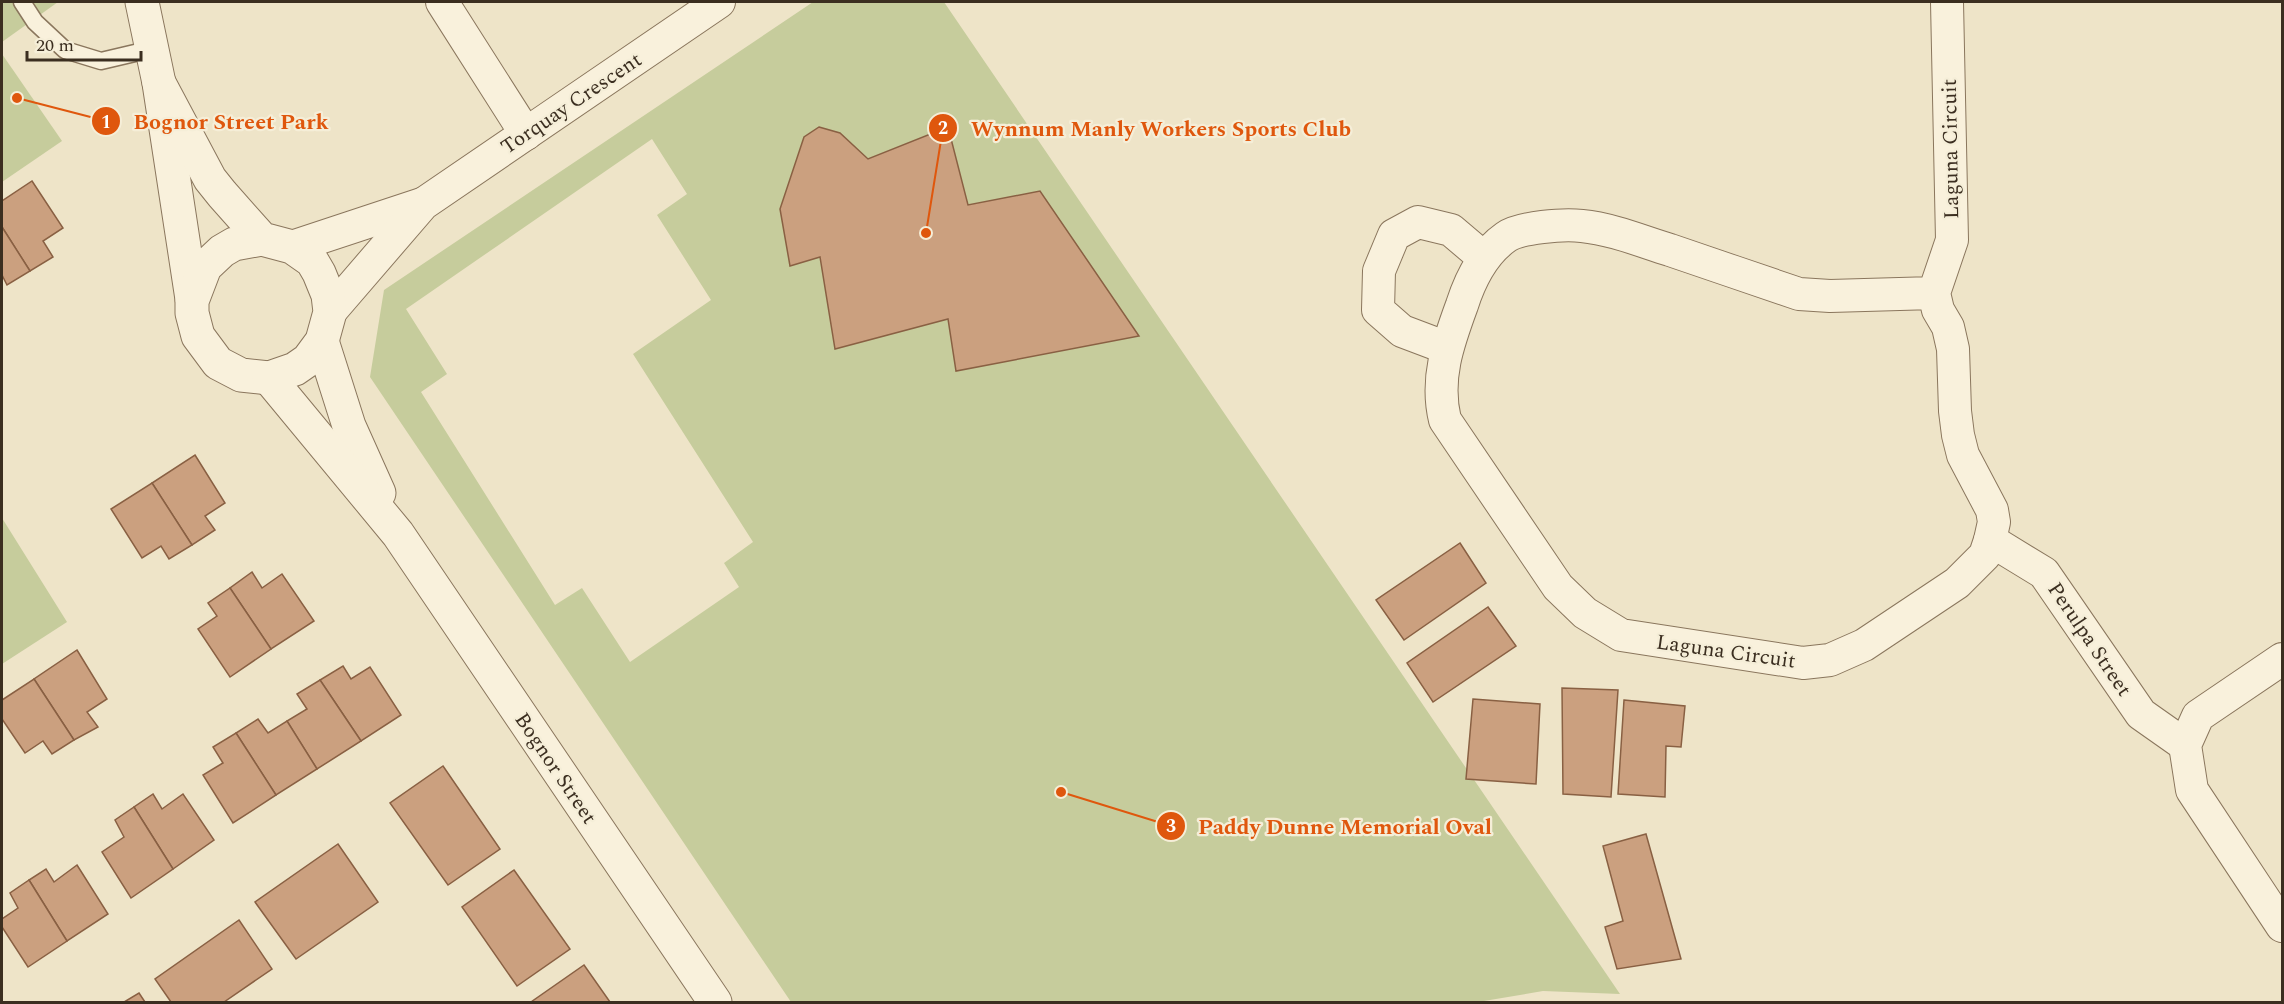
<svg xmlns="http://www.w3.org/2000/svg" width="2284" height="1004" font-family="Spectral,serif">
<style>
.green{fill:#c6cc9c;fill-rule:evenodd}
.building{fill:#cba07f;stroke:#896043;stroke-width:1.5}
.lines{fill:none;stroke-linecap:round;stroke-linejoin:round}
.service-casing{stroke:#8a765d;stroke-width:19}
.minor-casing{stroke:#8a765d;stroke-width:34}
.tertiary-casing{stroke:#8a765d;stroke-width:35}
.service{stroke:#f9f1dc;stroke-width:16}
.minor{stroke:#f9f1dc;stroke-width:32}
.tertiary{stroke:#f9f1dc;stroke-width:33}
.labels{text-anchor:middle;stroke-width:4.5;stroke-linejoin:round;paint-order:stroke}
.street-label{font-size:21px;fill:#3b2e20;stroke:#f5eed8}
.leader{fill:none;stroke:#df570d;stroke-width:2}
.callout-dot{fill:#df570d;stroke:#f5eed8;stroke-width:2}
.mark-label{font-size:18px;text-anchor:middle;font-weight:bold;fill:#fff}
.callout-label{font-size:22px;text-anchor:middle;font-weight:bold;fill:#df570d;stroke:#f5eed8;stroke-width:4.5;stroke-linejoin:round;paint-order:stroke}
</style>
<rect width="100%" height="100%" fill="#eee4c8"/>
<g class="green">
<path d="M2 2H58L2 42Z"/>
<path d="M813 2H944L1620 994 1543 991 1478 1002H791L370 377 384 290ZM819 127 840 133 868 159 948 127 968 205 1040 192 1139 336 956 371 948 319 835 349 820 257 804 137ZM652 139 687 194 657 215 711 300 633 354 753 542 724 563 739 587 630 662 582 588 555 605 421 392 447 374 406 309Z"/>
<path d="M2 54 62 141 2 182Z"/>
<path d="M2 518 67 622 2 664Z"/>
</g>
<g class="building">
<path d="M819 127 840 133 868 159 948 127 968 205 1040 191 1139 336 956 371 948 319 835 349 820 257 790 266 780 209 804 137Z"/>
<path d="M32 181 63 228 43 241 53 257 30 271 2 227V201Z"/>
<path d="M2 227 30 271 7 285 2 275Z"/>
<path d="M195 455 225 503 205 516 215 530 192 545 152 483Z"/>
<path d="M152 483 192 545 169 559 161 546 142 558 111 509Z"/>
<path d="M1460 543 1486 583 1404 640 1376 600Z"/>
<path d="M252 572 262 588 282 574 314 621 271 649 230 588Z"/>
<path d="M230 588 271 649 230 677 198 629 217 616 208 603Z"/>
<path d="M1488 607 1516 646 1433 702 1407 663Z"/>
<path d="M77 650 107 699 87 712 98 727 74 740 34 679Z"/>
<path d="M343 666 351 679 370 667 401 715 361 741 320 680Z"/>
<path d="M34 679 74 740 52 754 43 741 25 753 2 719V700Z"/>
<path d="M320 680 361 741 317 769 287 721 307 709 297 694Z"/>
<path d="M1562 688 1618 690 1611 797 1563 794Z"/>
<path d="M1473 699 1540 704 1536 784 1466 779Z"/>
<path d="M1624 700 1685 706 1681 747 1666 746 1665 797 1618 794Z"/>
<path d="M258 719 268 733 287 721 317 769 276 795 236 733Z"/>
<path d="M236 733 276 795 233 823 203 775 223 763 213 747Z"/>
<path d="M443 766 500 849 448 885 390 803Z"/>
<path d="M153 794 162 809 183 794 214 840 173 869 134 807Z"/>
<path d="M134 807 173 869 131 898 102 852 124 837 115 820Z"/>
<path d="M1646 834 1681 959 1617 969 1605 927 1623 921 1603 846Z"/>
<path d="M338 844 378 902 296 959 255 902Z"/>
<path d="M77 865 108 914 67 941 29 880 46 869 54 882Z"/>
<path d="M514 870 570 949 517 986 462 907Z"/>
<path d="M29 880 67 941 28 967 2 927V919L18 908 10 893Z"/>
<path d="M239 920 272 969 224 1002H171L155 979Z"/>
<path d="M584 965 610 1002H531Z"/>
<path d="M139 993 145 1002H124Z"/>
</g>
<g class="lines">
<defs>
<path id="service" d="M22 2 35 22 65 50 101 61 152 49"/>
<g id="minor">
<path d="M442 2 526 134"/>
<path d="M292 247 422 204"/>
<path d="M1934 293 1830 296 1799 294C1756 279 1713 265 1670 250 1641 241 1612 229 1582 226 1564 224 1520 227 1506 237 1483 253 1470 280 1462 305 1448 343 1435 379 1445 420L1558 587 1585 613 1621 635 1803 663 1830 660 1864 645 1957 583 1985 555 1990 540 1994 522 1992 510 1963 455 1958 435 1955 411 1953 349 1948 327 1938 310 1934 293 1952 240 1947 2"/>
<path d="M330 312 423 204 719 2"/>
<path d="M1447 348 1402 331 1378 310 1379 271 1394 235 1418 222 1451 230 1484 258"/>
<path d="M1990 540 2044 573 2141 714 2185 745"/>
<path d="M2282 659 2198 716 2185 745 2192 790 2282 926"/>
</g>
<g id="tertiary">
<path d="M142 2 159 83 192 299"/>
<path d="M159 83 210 179 222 194 262 239 292 247 312 261 319 273 328 295 330 312 322 341 308 360 295 369 269 378 241 375 218 363 198 336 192 313V301L205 267 222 251 234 244 262 239"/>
<path d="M322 341 349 426 379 493"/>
<path d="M269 378 398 534 715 1002"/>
</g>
</defs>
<use href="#service" class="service-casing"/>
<use href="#minor" class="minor-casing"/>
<use href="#tertiary" class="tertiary-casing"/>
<use href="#service" class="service"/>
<use href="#minor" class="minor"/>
<use href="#tertiary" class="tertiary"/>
</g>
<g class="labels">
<g class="street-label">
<text transform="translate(571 103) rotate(-34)" y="7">Torquay Crescent</text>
<text transform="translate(1950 149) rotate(-91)" y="7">Laguna Circuit</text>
<text transform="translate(2090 639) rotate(56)" y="7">Perulpa Street</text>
<text transform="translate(1726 651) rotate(8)" y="7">Laguna Circuit</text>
<text transform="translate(556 768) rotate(56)" y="7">Bognor Street</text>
</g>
</g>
<path class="leader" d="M17 98L106 121M926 233L943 128M1061 792L1171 826"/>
<g class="callout-dot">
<circle cx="17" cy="98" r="6"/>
<circle cx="926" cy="233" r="6"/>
<circle cx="1061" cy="792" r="6"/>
<circle cx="106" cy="121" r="15"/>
<circle cx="943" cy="128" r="15"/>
<circle cx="1171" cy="826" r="15"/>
</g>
<g class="mark-label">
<text x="106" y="128">1</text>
<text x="943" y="134">2</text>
<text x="1171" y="832">3</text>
</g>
<g class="callout-label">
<text x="231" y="129">Bognor Street Park</text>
<text x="1161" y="136">Wynnum Manly Workers Sports Club</text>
<text x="1345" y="834">Paddy Dunne Memorial Oval</text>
</g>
<rect width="2284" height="1004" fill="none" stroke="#3b2e20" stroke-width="6"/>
<path d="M27 51v9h114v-9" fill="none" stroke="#3b2e20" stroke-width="3"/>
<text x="36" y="51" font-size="18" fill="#3b2e20" stroke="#f5eed8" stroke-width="4.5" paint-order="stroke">20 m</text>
</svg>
